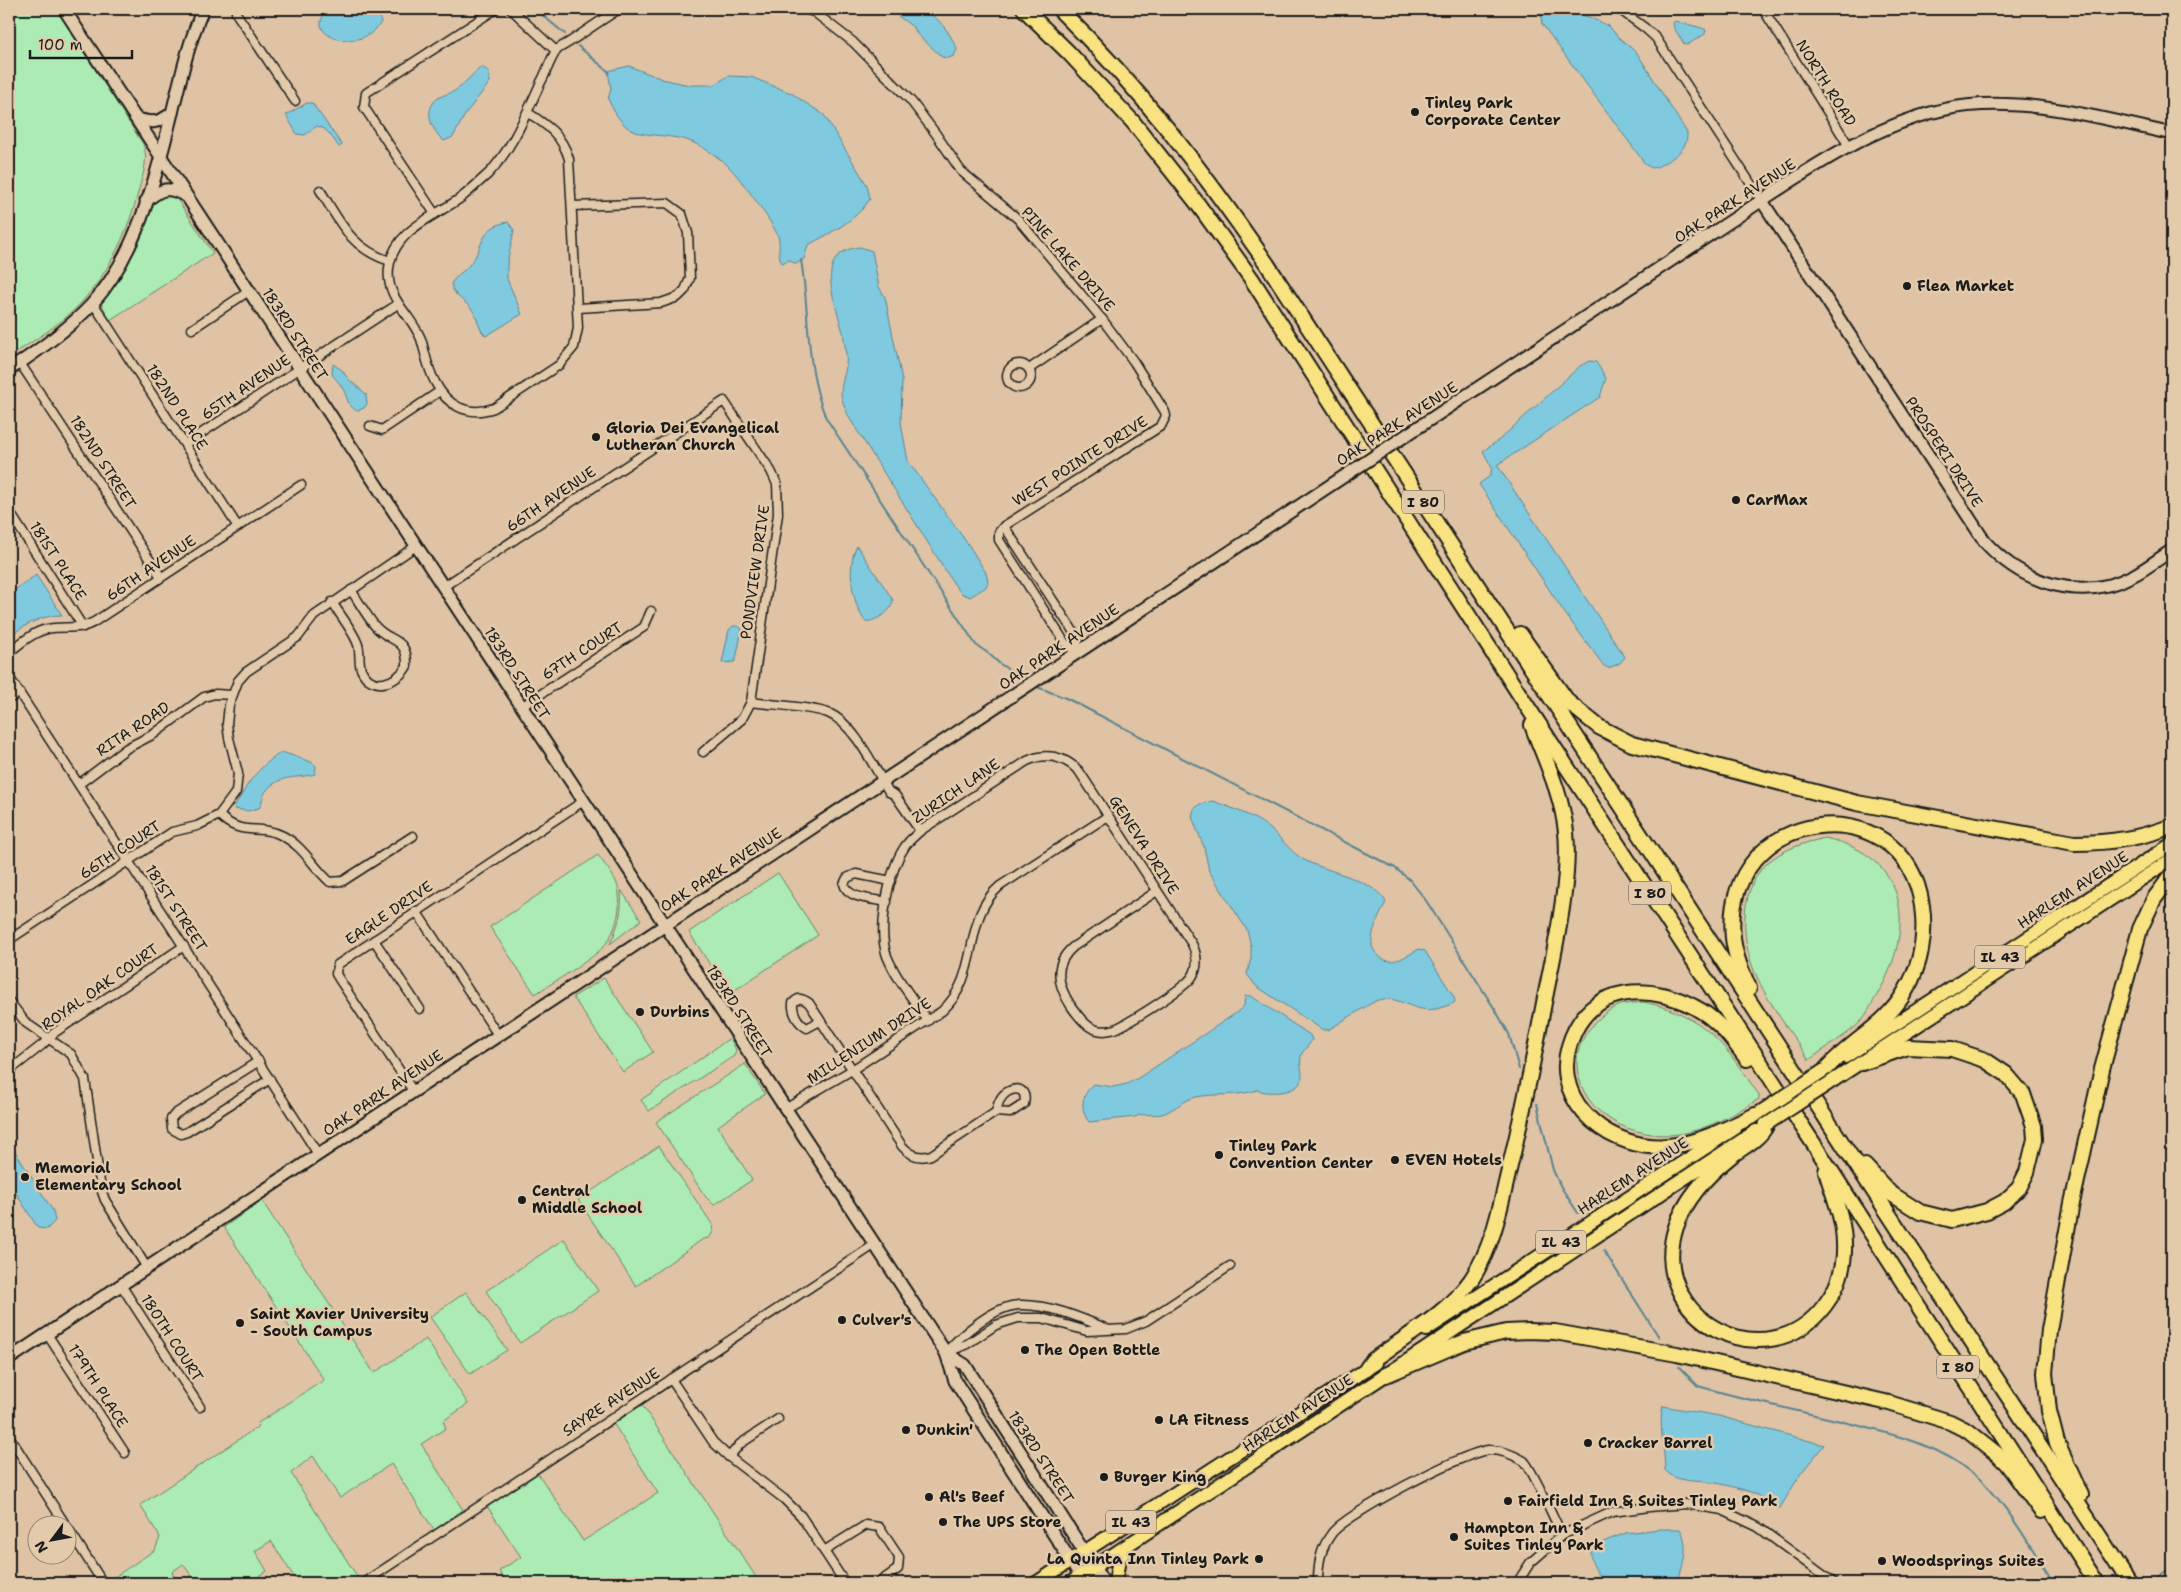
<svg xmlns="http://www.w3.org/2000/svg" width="2181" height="1592" font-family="'Shantell Sans',sans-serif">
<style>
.green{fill:#acebb3;stroke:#648468}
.water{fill:#80cae0;stroke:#588492}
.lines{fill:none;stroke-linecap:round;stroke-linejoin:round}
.stream{stroke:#588492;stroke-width:2}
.street-casing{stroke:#1c1c1c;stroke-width:11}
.secondary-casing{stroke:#1c1c1c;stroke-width:15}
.primary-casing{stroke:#1c1c1c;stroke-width:16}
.highway-casing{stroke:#1c1c1c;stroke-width:18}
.street{stroke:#e2caaa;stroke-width:8}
.secondary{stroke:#e2caaa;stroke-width:11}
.primary{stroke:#f8e281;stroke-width:12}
.highway{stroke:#f8e281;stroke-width:14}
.secondary-bridge-casing{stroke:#1c1c1c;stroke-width:15;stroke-linecap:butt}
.primary-bridge-casing{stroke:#1c1c1c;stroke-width:16;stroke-linecap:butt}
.secondary-bridge{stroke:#e2caaa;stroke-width:11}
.primary-bridge{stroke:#f8e281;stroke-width:12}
.poi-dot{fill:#1c1c1c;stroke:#e2caaa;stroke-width:2}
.labels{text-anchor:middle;stroke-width:5;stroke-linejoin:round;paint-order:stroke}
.shield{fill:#e2caaa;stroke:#575047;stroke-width:1}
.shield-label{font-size:14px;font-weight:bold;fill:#1c1c1c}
.street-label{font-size:15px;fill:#1c1c1c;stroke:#e2caaa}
.poi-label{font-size:15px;font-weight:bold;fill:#1c1c1c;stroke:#e2caaa;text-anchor:start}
</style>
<rect width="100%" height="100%" fill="#e0c3a4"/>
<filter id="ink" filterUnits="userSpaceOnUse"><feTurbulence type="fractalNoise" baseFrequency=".02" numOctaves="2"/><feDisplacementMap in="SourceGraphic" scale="10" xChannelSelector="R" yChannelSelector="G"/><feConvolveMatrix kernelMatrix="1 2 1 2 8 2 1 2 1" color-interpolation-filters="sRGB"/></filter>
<g filter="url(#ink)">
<g class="green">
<path d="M9 9H56L143 144C149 159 143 173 139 189 129 230 109 273 80 304 60 325 33 341 9 357Z"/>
<path d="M168 193 177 199 213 253 110 320 101 303C125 273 145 238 154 200Z"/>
<path d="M1825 838C1910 856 1916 929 1877 995 1872 1003 1867 1014 1861 1021 1852 1032 1822 1050 1809 1060 1793 1035 1770 1006 1758 979 1741 946 1737 893 1766 864 1783 849 1803 843 1825 838Z"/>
<path d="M598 855C604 864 613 874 617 884 623 903 617 931 604 946 592 960 552 983 535 994L490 927Z"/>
<path d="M778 873 818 935 729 994 689 932Z"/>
<path d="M621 890 641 920 610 944C618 927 623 910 621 890Z"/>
<path d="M604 978 653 1052 623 1072 573 997Z"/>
<path d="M1644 1002C1708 1016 1724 1045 1759 1095V1099C1735 1113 1708 1130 1679 1134 1634 1140 1581 1116 1577 1066 1576 1049 1584 1033 1596 1022 1603 1014 1614 1006 1625 1004 1631 1003 1637 1003 1644 1002Z"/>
<path d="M730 1038 736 1050 734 1056 649 1111 641 1100Z"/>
<path d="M745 1064 765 1094 718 1126 752 1180 714 1205 705 1196 656 1122Z"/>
<path d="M659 1146 712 1224 713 1232 709 1238 703 1239 636 1286 578 1200Z"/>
<path d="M262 1201 374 1373 426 1339 468 1404 443 1421 446 1428 421 1444 463 1510 434 1530 391 1464 340 1498 313 1456 291 1473 360 1581 356 1583H298L271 1541 255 1551 267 1571 249 1583H212L207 1576 196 1582 183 1564 172 1572 176 1583H108L107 1582 155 1550 160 1537 140 1505 259 1426 258 1423 324 1380 224 1227Z"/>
<path d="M564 1239 598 1291 520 1343 486 1291Z"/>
<path d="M466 1292 507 1350 470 1374 430 1317Z"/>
<path d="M642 1405 760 1583H507L499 1571 521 1557 487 1506 537 1472 583 1541 658 1493 613 1423Z"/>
</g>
<g class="water">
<path d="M328 9H341L347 13 355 14 378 13 381 22C363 55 300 38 328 9Z"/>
<path d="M889 9C898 9 912 6 921 9 938 15 950 33 957 49L954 56 948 58 942 57 917 34 914 28Z"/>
<path d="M1563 10 1575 11 1609 26 1618 37 1637 53 1687 133C1688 151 1671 159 1657 167L1652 168 1646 165 1542 24 1541 15Z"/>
<path d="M1675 21 1702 28 1706 30 1705 34 1687 45 1684 44 1674 28 1673 23Z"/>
<path d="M629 66 662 79 689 85H714L728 76 751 77 791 93 824 115 867 185 870 199C856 221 830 233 808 245L804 259 796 264 789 260 782 263C776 254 782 243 777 234 771 220 736 172 725 163 711 152 696 141 678 138 637 131 628 141 608 99L611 89 608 71Z"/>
<path d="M482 67 489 72 490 82 466 113 453 137 444 141C432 131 422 110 438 98 445 94 453 93 459 88 467 81 473 73 482 67Z"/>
<path d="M307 103H312L342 145 339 147C333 139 328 128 317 126L305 135 297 134 286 115Z"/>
<path d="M508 222 514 230 507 264V279L522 314 486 336C479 331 478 319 473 311 466 300 454 298 451 284 455 276 465 271 470 264 485 246 479 227 508 222Z"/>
<path d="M860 247 872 251 879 287 885 297 902 380 901 423 908 461 970 547 986 573 988 582 986 587 970 597 961 593 954 584 850 419C846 410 842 403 841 393 841 381 848 369 846 355 845 345 844 334 841 325 833 296 815 252 860 247Z"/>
<path d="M1589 361 1596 362 1606 378 1600 397 1497 465 1625 657 1620 663 1609 668 1604 666 1564 612 1479 484 1490 476 1492 468 1483 451 1499 440 1580 366Z"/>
<path d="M333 364 342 370 348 379 366 394 367 404 364 408 357 411C346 405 348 397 342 387 339 382 335 379 332 374Z"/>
<path d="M857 546 893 600C892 612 877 620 866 622 852 606 846 564 857 546Z"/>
<path d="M36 575 62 615C41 615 26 625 9 636V594Z"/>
<path d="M733 626H738L742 629 736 659 734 662 722 663 729 630Z"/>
<path d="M282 752 311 762 316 766 315 774C298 779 280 774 267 790 262 795 263 802 259 808L248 811 234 809C235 803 238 801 241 796 250 778 264 763 282 752Z"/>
<path d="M1213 801C1231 808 1252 815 1268 827 1282 838 1292 855 1308 862 1330 872 1374 880 1386 902 1381 913 1373 927 1372 939 1371 945 1373 950 1377 954 1389 969 1406 956 1419 949L1425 951 1454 997 1455 1002C1451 1005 1445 1006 1440 1008 1412 1016 1400 992 1375 1001L1328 1030H1323L1256 986 1247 974 1251 958V946L1247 930 1209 871 1204 847 1192 817 1194 809 1200 804Z"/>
<path d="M1245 996H1251L1310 1035 1312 1040C1309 1046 1302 1050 1301 1057 1299 1065 1304 1074 1301 1081 1296 1094 1268 1094 1257 1090 1238 1097 1215 1093 1196 1097 1184 1100 1176 1108 1165 1113 1155 1117 1144 1112 1135 1117L1089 1122C1079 1109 1082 1095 1093 1084L1113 1087 1127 1084 1140 1077 1236 1013 1244 1006Z"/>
<path d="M9 1142 53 1211 55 1221 47 1229 38 1228 9 1182Z"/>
<path d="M1663 1406 1719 1416 1824 1445 1801 1473 1780 1508C1769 1506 1766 1500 1757 1495 1749 1490 1726 1485 1716 1483 1699 1480 1677 1484 1665 1470 1665 1453 1658 1421 1663 1406Z"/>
<path d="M1660 1529H1680C1690 1545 1683 1566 1677 1583H1605C1597 1572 1586 1559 1593 1546L1626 1533Z"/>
</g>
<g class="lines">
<g class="stream">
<path d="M535 9 565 34"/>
<path d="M578 46 609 72"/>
<path d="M801 260C810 312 805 369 826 418L976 645 988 653 1000 664 1027 681"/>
<path d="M1035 686 1068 699 1395 868 1410 880 1425 899 1496 1011 1509 1034 1519 1069"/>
<path d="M1537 1104 1553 1170 1561 1187 1578 1213"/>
<path d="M1604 1251 1659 1337"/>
<path d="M1679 1367 1698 1386C1749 1401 1801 1411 1852 1424 1895 1435 1939 1445 1974 1474 2005 1499 2032 1550 2054 1583"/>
<path d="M2150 1583 2172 1568"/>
</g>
<defs>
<g id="street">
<path d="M236 9V13L295 101"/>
<path d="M511 9 556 51"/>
<path d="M805 9 814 12 853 42 911 101 936 134 961 171 1018 219 1102 319 1134 362 1165 412 1166 416 1161 426 1004 526 999 532V540L1065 643 1077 653"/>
<path d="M1619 9 1645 28 1656 38 1762 201"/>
<path d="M1763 9 1849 146"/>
<path d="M527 112C547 125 562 135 569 159L578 328 574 347 559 365 494 408C468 417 447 406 435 382 427 367 426 355 421 339 411 314 385 298 389 268 394 229 435 217 462 197 471 190 480 181 488 174 513 148 526 114 541 82 546 73 550 60 556 51 559 47 567 44 571 41 587 30 603 19 619 9"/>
<path d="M320 190C340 222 351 249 390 261"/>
<path d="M572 206 667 203 682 214 688 233 690 278 685 290 678 297 661 303 578 308"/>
<path d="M435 214 364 107 366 93 496 9"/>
<path d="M93 303 238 527"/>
<path d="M192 329 249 291"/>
<path d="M20 363 161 577"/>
<circle cx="1019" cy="376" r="12"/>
<path d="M1029 369 1102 319"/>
<path d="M370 426 382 430 440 391"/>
<path d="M185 444 398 304"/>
<path d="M9 511 83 627"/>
<path d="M1004 526 1077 637V653"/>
<path d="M443 587 724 401 771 471 777 484 778 514 751 702 742 719 703 752"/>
<path d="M332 602C340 615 351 628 357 642 361 650 358 660 361 669 371 692 397 684 407 666 408 636 389 643 375 626 366 615 359 602 351 590"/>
<path d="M9 652C20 644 33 632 47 629 63 625 79 631 94 622L301 485"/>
<path d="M9 677 318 1154"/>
<path d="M9 699 19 692"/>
<path d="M751 702C773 705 808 706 828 713 854 723 875 769 889 792L895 795 920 831"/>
<path d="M521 707 644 627 651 611"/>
<path d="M79 784 127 748 154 734 204 697 215 694 232 695"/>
<path d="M219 815C242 838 258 823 283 836 304 847 313 867 330 882L343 881 413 836"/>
<path d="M887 902C874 899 847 899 844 884L847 878 856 874 891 881"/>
<path d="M416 911 498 1035"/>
<path d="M9 940 172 832 197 826 219 815 236 792 238 773 229 738 227 724 229 705 238 681 246 672 298 637 314 616 416 546"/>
<path d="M374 940 420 1009"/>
<path d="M9 1001 26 1023 71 1054 85 1079 101 1189 105 1200 147 1268"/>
<path d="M820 1021 807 1028C798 1023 792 1013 793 1003 799 997 802 998 809 1003L902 1146C910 1155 920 1159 931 1155L996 1112 1010 1113 1024 1104C1029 1083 1006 1087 1000 1100 998 1103 997 1108 996 1112"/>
<path d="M928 1021C914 1000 896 979 887 956 877 929 889 871 904 848 908 841 914 837 920 831L1027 761C1046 752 1064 756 1079 771L1192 944C1197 954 1199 967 1192 977 1185 988 1129 1023 1115 1029 1093 1036 1083 1023 1071 1006 1058 986 1052 965 1073 947L1157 891"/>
<path d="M259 1061 175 1114 171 1119 172 1129 181 1134 187 1132 270 1079"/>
<path d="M9 1071 42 1045 54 1033 184 946"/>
<path d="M413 1091 339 979 336 974 337 965 582 802"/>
<path d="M785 1109 852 1070 942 1011C982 974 961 919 1000 886L1108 816"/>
<path d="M121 1285 200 1407"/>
<path d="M47 1334 125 1453"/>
<path d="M948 1350C963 1333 995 1306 1019 1305 1048 1304 1079 1317 1105 1328"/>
<path d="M946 1353 967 1344 996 1325 1018 1318H1042L1087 1331 1126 1329 1146 1321 1230 1266"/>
<path d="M671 1379 713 1442 729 1457 784 1499 801 1516 845 1583"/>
<path d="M9 1436 65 1524"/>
<path d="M729 1457 740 1444 778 1419"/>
<path d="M68 1528 103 1583"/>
<path d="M824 1551 866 1525 879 1527 899 1557 898 1569 878 1583"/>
<path d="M363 1583 874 1245"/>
<path d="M1318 1583C1318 1564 1320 1549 1332 1533 1348 1513 1462 1453 1488 1450 1500 1449 1514 1455 1524 1461 1531 1466 1556 1523 1562 1535"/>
<path d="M1517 1583 1530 1563 1562 1535 1612 1512 1649 1507 1686 1504 1722 1510 1758 1527 1834 1583"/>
</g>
<g id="secondary">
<path d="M64 9 946 1353 955 1381 1085 1583"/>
<path d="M136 118C151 124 159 123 172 113"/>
<path d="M146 201C162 188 168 186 186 196"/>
<path d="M1762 201 1985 542C2023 584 2082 603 2134 575 2147 568 2160 558 2172 550"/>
<path d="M9 370C38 351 68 330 92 304 134 258 154 185 169 125 179 86 187 46 203 9"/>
<path d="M1408 434C1509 368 1610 301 1711 234 1784 187 1856 130 1942 110 2016 93 2100 118 2172 134"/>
<path d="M946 1353 965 1365 1104 1583"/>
<path d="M9 1359 1349 473"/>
</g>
<g id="primary">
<path d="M1845 1057 2172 844"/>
<path d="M1834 1080 2172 859"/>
<path d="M1426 1330 1734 1129"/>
<path d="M1036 1583 1376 1363"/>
<path d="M1070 1583 1756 1131"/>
<path d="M1115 1583 1119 1559 1127 1549"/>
</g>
<g id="highway">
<path d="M1024 9 1069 53 1133 122 1197 203 1251 278 1525 703 1819 1152 2097 1583"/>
<path d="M1059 9C1140 88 1203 171 1267 264L2130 1583"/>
<path d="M1520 634 1568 702 1599 727 1632 744 1857 803 2074 843C2109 843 2140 839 2172 826"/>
<path d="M1749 988C1742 972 1735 956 1733 938 1720 806 1905 783 1922 906 1926 935 1921 965 1906 990 1888 1024 1851 1041 1826 1069"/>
<path d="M1747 1059C1734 1041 1721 1024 1703 1012 1655 982 1588 981 1569 1046 1551 1106 1615 1152 1669 1146 1700 1143 1728 1128 1755 1115"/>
<path d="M1862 1063 1908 1047 1952 1049 1985 1060 2006 1074 2023 1094 2034 1126 2035 1139 2027 1172 2019 1188 2004 1202 1987 1211 1952 1220 1920 1212 1890 1193 1865 1166"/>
<path d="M1767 1124C1759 1140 1744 1146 1731 1156 1707 1175 1686 1198 1676 1227 1646 1319 1767 1383 1825 1305 1838 1288 1845 1266 1844 1244 1844 1219 1833 1195 1826 1171"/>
<path d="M1367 1368 1372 1361C1406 1336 1447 1314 1471 1280 1493 1247 1500 1208 1509 1170 1522 1116 1533 1062 1543 1008 1553 956 1571 883 1566 832 1562 794 1545 760 1532 725"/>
<path d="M1386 1375 1464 1342 1506 1332 1529 1331 1555 1332 1677 1354 1889 1403 1950 1422 1968 1431 1997 1454 2007 1464 2041 1511"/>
<path d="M2081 1495 2057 1443 2049 1411 2045 1373 2049 1330 2072 1203 2102 1069 2140 929 2154 899 2172 875"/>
</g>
</defs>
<use href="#street" class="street-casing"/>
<use href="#secondary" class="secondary-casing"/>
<use href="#primary" class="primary-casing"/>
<use href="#highway" class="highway-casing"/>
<use href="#street" class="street"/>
<use href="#secondary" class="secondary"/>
<use href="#primary" class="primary"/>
<use href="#highway" class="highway"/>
<defs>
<path id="secondary-bridge" d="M1349 473 1408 434"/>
<g id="primary-bridge">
<path d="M1759 1113 1826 1069"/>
<path d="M1767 1124 1834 1080"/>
</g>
</defs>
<use href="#secondary-bridge" class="secondary-bridge-casing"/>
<use href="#primary-bridge" class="primary-bridge-casing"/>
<use href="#secondary-bridge" class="secondary-bridge"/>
<use href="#primary-bridge" class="primary-bridge"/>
</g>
</g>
<g class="poi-dot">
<circle cx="1415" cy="112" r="5"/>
<circle cx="1907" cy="286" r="5"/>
<circle cx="596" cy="437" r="5"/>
<circle cx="1736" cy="500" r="5"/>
<circle cx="640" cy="1012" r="5"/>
<circle cx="1219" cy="1155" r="5"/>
<circle cx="1395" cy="1160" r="5"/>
<circle cx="25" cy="1177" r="5"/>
<circle cx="522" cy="1200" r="5"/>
<circle cx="842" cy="1320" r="5"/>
<circle cx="240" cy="1323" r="5"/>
<circle cx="1025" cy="1350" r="5"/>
<circle cx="1159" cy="1420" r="5"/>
<circle cx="906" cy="1430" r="5"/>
<circle cx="1588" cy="1443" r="5"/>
<circle cx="1104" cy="1477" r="5"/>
<circle cx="929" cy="1497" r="5"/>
<circle cx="1508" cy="1501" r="5"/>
<circle cx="943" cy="1522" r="5"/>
<circle cx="1454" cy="1537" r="5"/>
<circle cx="1259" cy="1559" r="5"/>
<circle cx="1882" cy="1561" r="5"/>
</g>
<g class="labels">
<g class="shield">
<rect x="1402" y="490.5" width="42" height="23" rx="4"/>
<rect x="1629" y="881.5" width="42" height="23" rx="4"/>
<rect x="1975" y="945.5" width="50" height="23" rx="4"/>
<rect x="1536" y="1230.5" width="50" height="23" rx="4"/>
<rect x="1937" y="1355.5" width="42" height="23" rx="4"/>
<rect x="1106" y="1510.5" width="50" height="23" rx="4"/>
</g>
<g class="shield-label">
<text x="1423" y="507">I 80</text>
<text x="1650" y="898">I 80</text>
<text x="2000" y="962">IL 43</text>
<text x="1561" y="1247">IL 43</text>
<text x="1958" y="1372">I 80</text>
<text x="1131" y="1527">IL 43</text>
</g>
<g class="street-label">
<text transform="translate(1826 83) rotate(58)" y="5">NORTH ROAD</text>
<text transform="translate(1735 201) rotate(-33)" y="5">OAK PARK AVENUE</text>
<text transform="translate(1068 259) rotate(49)" y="5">PINE LAKE DRIVE</text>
<text transform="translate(295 334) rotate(57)" y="5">183RD STREET</text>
<text transform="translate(246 387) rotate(-34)" y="5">65TH AVENUE</text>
<text transform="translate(177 407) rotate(57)" y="5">182ND PLACE</text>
<text transform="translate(1397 424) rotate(-33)" y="5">OAK PARK AVENUE</text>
<text transform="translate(1944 452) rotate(57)" y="5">PROSPERI DRIVE</text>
<text transform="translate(1080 461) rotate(-32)" y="5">WEST POINTE DRIVE</text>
<text transform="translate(103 462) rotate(57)" y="5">182ND STREET</text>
<text transform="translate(551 499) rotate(-34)" y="5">66TH AVENUE</text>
<text transform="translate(58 561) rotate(57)" y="5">181ST PLACE</text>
<text transform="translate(151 568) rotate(-34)" y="5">66TH AVENUE</text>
<text transform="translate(755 572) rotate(-82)" y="5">PONDVIEW DRIVE</text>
<text transform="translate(1059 647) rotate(-34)" y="5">OAK PARK AVENUE</text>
<text transform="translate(582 651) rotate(-33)" y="5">67TH COURT</text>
<text transform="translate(517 673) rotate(57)" y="5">183RD STREET</text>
<text transform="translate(133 729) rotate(-34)" y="5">RITA ROAD</text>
<text transform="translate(956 791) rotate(-34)" y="5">ZURICH LANE</text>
<text transform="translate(1144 845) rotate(57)" y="5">GENEVA DRIVE</text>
<text transform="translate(120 850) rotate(-33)" y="5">66TH COURT</text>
<text transform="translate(721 870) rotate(-33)" y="5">OAK PARK AVENUE</text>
<text transform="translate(2073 890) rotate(-33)" y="5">HARLEM AVENUE</text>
<text transform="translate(176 908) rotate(57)" y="5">181ST STREET</text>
<text transform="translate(389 913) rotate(-34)" y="5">EAGLE DRIVE</text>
<text transform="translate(100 987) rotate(-35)" y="5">ROYAL OAK COURT</text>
<text transform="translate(739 1011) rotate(57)" y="5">183RD STREET</text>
<text transform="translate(869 1041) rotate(-33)" y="5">MILLENIUM DRIVE</text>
<text transform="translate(383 1093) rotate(-34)" y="5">OAK PARK AVENUE</text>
<text transform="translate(1633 1176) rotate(-33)" y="5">HARLEM AVENUE</text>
<text transform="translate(172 1338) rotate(57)" y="5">180TH COURT</text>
<text transform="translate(98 1386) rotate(57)" y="5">179TH PLACE</text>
<text transform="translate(611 1402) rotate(-33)" y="5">SAYRE AVENUE</text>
<text transform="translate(1298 1413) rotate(-33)" y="5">HARLEM AVENUE</text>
<text transform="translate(1041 1457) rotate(57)" y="5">183RD STREET</text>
</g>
<g class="poi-label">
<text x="1425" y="108">Tinley Park<tspan x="1425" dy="17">Corporate Center</tspan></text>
<text x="1917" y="291">Flea Market</text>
<text x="606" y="433">Gloria Dei Evangelical<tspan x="606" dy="17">Lutheran Church</tspan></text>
<text x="1746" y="505">CarMax</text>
<text x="650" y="1017">Durbins</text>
<text x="1229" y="1151">Tinley Park<tspan x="1229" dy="17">Convention Center</tspan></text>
<text x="1405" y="1165">EVEN Hotels</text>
<text x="35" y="1173">Memorial<tspan x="35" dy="17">Elementary School</tspan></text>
<text x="532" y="1196">Central<tspan x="532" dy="17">Middle School</tspan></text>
<text x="250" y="1319">Saint Xavier University<tspan x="250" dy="17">- South Campus</tspan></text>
<text x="852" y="1325">Culver's</text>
<text x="1035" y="1355">The Open Bottle</text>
<text x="1169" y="1425">LA Fitness</text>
<text x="916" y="1435">Dunkin'</text>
<text x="1598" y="1448">Cracker Barrel</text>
<text x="1114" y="1482">Burger King</text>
<text x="939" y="1502">Al's Beef</text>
<text x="1518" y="1506">Fairfield Inn &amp; Suites Tinley Park</text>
<text x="953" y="1527">The UPS Store</text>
<text x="1464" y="1533">Hampton Inn &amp;<tspan x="1464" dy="17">Suites Tinley Park</tspan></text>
<text x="1249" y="1564" text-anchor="end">La Quinta Inn Tinley Park</text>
<text x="1892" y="1566">Woodsprings Suites</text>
</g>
</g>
<rect width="2181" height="1592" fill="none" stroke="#e2caaa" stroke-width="30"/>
<rect x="15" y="15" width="2151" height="1562" fill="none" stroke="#1c1c1c" stroke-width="2" filter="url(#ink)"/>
<g transform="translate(52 1540) rotate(238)"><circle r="24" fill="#e2caaa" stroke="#938471"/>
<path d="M0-4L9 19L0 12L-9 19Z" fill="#1c1c1c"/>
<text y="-8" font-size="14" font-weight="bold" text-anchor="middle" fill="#1c1c1c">N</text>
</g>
<path d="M30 50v8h102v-8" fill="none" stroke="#1c1c1c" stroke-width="2.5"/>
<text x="38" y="50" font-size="15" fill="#1c1c1c" stroke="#e2caaa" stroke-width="4" paint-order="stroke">100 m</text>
</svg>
